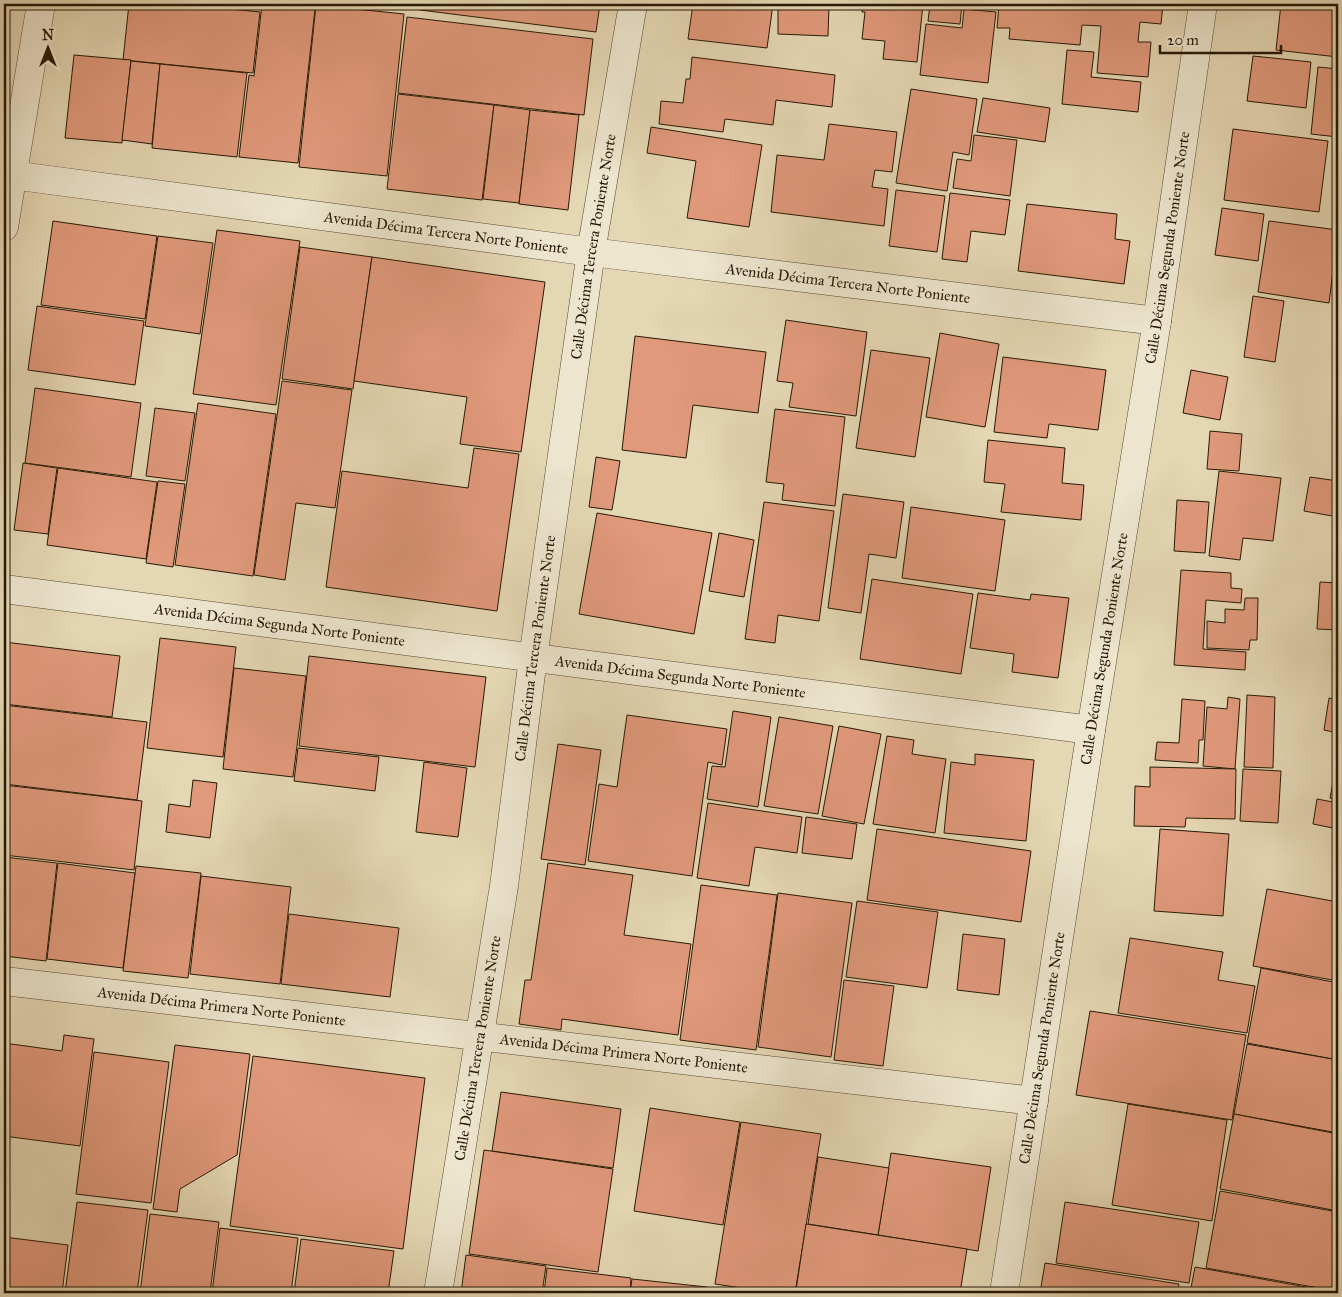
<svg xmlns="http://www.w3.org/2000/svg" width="1342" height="1297" font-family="'IM FELL Great Primer',serif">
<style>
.building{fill:#e0997b;stroke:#271905}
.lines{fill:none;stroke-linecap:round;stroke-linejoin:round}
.minor-casing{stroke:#564830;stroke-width:29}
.tertiary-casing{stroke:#564830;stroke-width:29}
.minor{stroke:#ede5ce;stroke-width:28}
.tertiary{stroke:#ede5ce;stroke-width:28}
.labels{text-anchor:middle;stroke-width:5;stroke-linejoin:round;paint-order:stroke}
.street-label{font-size:15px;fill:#271905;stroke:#ede5ce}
</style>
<rect width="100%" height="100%" fill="#e4d7b3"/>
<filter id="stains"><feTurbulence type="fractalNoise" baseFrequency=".004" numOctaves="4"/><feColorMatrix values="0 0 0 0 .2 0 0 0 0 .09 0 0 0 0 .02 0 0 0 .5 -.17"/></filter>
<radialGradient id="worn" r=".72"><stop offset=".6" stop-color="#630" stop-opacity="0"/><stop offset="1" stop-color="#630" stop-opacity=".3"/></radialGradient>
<g class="building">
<path d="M129 4H180L260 12 253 73 123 60Z"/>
<path d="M199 4H251L250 10Z"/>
<path d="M262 4 315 9 298 163 239 157 249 75 254 76Z"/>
<path d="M420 4H600L596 32 420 10Z"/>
<path d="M693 4H773L767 48 688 39Z"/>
<path d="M863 4H923L917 62 883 59 885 41 862 39 865 12H862Z"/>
<path d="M930 4H962L960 24 928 21Z"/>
<path d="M999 4H1163L1161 24 1140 22 1138 42H1151L1148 77 1097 73 1101 26 1082 25 1080 45 1009 39 1010 28H997Z"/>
<path d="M1281 4H1338V57L1276 50Z"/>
<path d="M316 5 404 14 387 176 299 167Z"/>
<path d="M778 5 829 6 828 36 778 34Z"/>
<path d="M964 9 996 12 988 83 920 75 926 24 962 28Z"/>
<path d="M407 17 593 39 584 115 398 93Z"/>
<path d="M1067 50 1094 52 1091 77 1141 82 1138 112 1062 104Z"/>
<path d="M74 55 131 60 122 143 65 138Z"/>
<path d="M1253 56 1311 62 1306 108 1247 101Z"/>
<path d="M692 57 835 75 832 107 776 100 773 125 725 119 723 132 659 124 661 101 683 103 686 79H690Z"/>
<path d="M131 61 160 64 152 144 122 140Z"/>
<path d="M160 64 247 73 237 157 152 148Z"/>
<path d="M1318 67 1338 69V137L1311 134Z"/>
<path d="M911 89 977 99 969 155 953 152 947 191 896 183Z"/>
<path d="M398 94 494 105 482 200 387 189Z"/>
<path d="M983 98 1050 108 1045 142 977 132Z"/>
<path d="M494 105 530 110 519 203 483 199Z"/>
<path d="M530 110 579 115 568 210 519 204Z"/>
<path d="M829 124 897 132 892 172 875 170 872 187 888 189 884 226 771 212 777 155 824 160Z"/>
<path d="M651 127 762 145 749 227 687 218 696 161 647 153Z"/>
<path d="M1233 129 1328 141 1319 212 1224 200Z"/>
<path d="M974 135 1017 140 1010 196 953 188 957 159 971 161Z"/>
<path d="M896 190 945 196 937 252 889 246Z"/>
<path d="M950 193 1010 200 1005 235 971 231 967 262 942 259Z"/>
<path d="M1027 204 1117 214 1115 239 1130 241 1124 284 1018 271Z"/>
<path d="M1222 208 1264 214 1258 261 1215 255Z"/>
<path d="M53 221 157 236 145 319 41 305Z"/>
<path d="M1269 221 1338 230 1329 303 1258 292Z"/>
<path d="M217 230 300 241 276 405 193 394Z"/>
<path d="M158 236 213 243 200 334 145 326Z"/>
<path d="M300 247 372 257 353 389 282 379Z"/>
<path d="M372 257 545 282 521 452 460 444 467 397 354 381Z"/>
<path d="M1253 296 1284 301 1275 362 1244 357Z"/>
<path d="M37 306 144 321 135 385 28 370Z"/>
<path d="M786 320 867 332 856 416 789 407 793 383 777 381Z"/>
<path d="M940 333 999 344 985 427 926 417Z"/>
<path d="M635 336 766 352 758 413 693 405 686 458 622 450Z"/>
<path d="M871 350 930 358 915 457 856 448Z"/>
<path d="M1003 357 1106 370 1098 430 1049 424 1047 438 994 432Z"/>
<path d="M1191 370 1228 377 1220 420 1183 413Z"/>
<path d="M282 381 352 390 335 508 296 503 285 580 254 575Z"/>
<path d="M35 388 141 403 131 477 25 463Z"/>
<path d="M198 403 276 414 253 576 175 565Z"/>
<path d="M155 408 195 413 185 481 146 476Z"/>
<path d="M775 409 845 417 835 506 782 500 784 484 766 482Z"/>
<path d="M1210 431 1242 434 1239 471 1207 469Z"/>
<path d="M988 440 1065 448 1062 483 1084 485 1081 520 1001 512 1005 484 984 482Z"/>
<path d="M474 448 519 454 497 611 326 587 342 471 468 488Z"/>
<path d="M596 457 620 461 612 510 589 507Z"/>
<path d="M23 463 57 468 48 534 14 530Z"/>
<path d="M58 468 157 482 146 559 47 545Z"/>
<path d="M1219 471 1281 478 1273 541 1243 538 1240 560 1209 556Z"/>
<path d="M1310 477 1338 481V517L1304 511Z"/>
<path d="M158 481 185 484 173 567 146 563Z"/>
<path d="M843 494 904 502 896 558 869 554 861 613 828 608Z"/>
<path d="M1177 500 1209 502 1205 553 1174 551Z"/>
<path d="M764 502 834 511 819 621 778 615 775 643 745 639Z"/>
<path d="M911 507 1005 520 995 591 902 578Z"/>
<path d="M597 513 712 533 694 634 579 614Z"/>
<path d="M719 533 754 540 744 597 709 591Z"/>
<path d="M1181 570 1231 573V588L1242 589 1241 603 1206 600 1203 649 1246 652 1245 670 1174 665Z"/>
<path d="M872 579 973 594 961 674 860 659Z"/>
<path d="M1320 582 1338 583V630L1317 629Z"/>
<path d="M978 593 1030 600 1031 594 1069 598 1058 678 1012 672 1014 654 970 648Z"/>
<path d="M1245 598H1258L1257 640H1250L1249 650 1207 648V621L1225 623V609L1244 610Z"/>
<path d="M160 638 236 647 223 757 147 748Z"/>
<path d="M4 642 120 656 112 717 4 704Z"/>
<path d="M309 656 486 677 475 767 299 746Z"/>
<path d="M234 668 306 676 293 777 223 769Z"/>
<path d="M1247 695 1275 697 1273 768 1244 767Z"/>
<path d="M1228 697 1240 699 1235 769 1203 766 1207 707 1227 709Z"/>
<path d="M1329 698 1338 700V733L1324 730Z"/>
<path d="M1182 699 1205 701 1203 740H1199L1198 763 1155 760 1157 742 1179 743Z"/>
<path d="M4 705 147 722 137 800 4 784Z"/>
<path d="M733 711 771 717 758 807 707 799 712 766 725 767Z"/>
<path d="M627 715 727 729 722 765 708 762 692 876 588 861 599 784 617 787Z"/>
<path d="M779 717 833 726 818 814 764 806Z"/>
<path d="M839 726 881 734 864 824 822 816Z"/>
<path d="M887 736 914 740 912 754 946 759 935 833 873 824Z"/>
<path d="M558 744 601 750 585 865 541 859Z"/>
<path d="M298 748 379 757 375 791 294 781Z"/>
<path d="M975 754 1034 760 1026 841 944 833 951 762 975 765Z"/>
<path d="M1338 755V800L1330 798Z"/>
<path d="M424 762 467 768 458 837 416 832Z"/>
<path d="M1150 767 1236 769 1235 819 1186 818 1185 827 1134 826 1135 786 1150 787Z"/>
<path d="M1243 769 1281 771 1278 823 1240 821Z"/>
<path d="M193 780 217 783 210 838 166 832 169 804 190 807Z"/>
<path d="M4 785 142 801 134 870 4 855Z"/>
<path d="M1317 799 1338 803V829L1313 824Z"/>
<path d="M708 803 802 817 797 853 755 847 749 886 697 878Z"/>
<path d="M806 817 857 824 852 859 802 853Z"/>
<path d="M877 829 1031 851 1021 922 867 900Z"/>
<path d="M1160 829 1229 834 1223 916 1154 911Z"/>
<path d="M4 857 57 863 46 961 4 956Z"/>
<path d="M58 863 135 873 123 968 47 959Z"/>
<path d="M548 863 633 875 624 935 691 944 678 1035 562 1019 561 1030 519 1024 525 980H531Z"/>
<path d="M136 866 201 873 188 978 123 971Z"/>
<path d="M201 876 291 887 280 984 190 974Z"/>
<path d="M701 885 777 895 756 1050 680 1040Z"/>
<path d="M1267 889 1338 902V981L1253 966Z"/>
<path d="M778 893 852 903 831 1057 758 1047Z"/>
<path d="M857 901 938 912 927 988 846 977Z"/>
<path d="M289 914 399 928 390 997 281 984Z"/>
<path d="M963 934 1005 939 999 995 957 990Z"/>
<path d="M1130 938 1223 952 1218 980 1255 986 1247 1033 1118 1013Z"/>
<path d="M1261 968 1338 983V1060L1247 1043Z"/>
<path d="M844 980 894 986 883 1066 834 1060Z"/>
<path d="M1090 1011 1246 1035 1232 1120 1076 1095Z"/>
<path d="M64 1035 94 1039 80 1146 4 1136V1043L62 1051Z"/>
<path d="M1247 1044 1338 1060V1133L1234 1114Z"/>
<path d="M175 1045 250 1054 237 1155 180 1189 177 1212 153 1209Z"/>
<path d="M94 1052 169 1062 151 1203 76 1194Z"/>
<path d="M253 1056 425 1078 403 1249 230 1226Z"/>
<path d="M501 1092 621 1109 613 1168 492 1151Z"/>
<path d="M1128 1104 1227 1120 1212 1221 1112 1205Z"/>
<path d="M650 1108 740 1122 723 1225 634 1211Z"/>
<path d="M1234 1114 1338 1134V1211L1220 1189Z"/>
<path d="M741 1122 821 1134 795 1293H775L715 1284Z"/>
<path d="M484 1150 613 1169 598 1272 469 1254Z"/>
<path d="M891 1153 991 1167 978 1251 878 1235Z"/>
<path d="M818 1157 889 1168 878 1235 808 1224Z"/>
<path d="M1220 1191 1338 1212V1280L1336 1291 1206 1268Z"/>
<path d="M77 1202 148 1210 137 1293H65Z"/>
<path d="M1065 1202 1199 1222 1189 1283 1056 1263Z"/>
<path d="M150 1214 219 1222 210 1293H140Z"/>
<path d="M806 1224 967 1249 960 1293H818L796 1290Z"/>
<path d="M220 1228 298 1238 291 1293H212Z"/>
<path d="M4 1237 68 1245 62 1293H4Z"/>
<path d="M301 1239 394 1251 388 1293H294Z"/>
<path d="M466 1255 546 1266 542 1293H461Z"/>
<path d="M1045 1263 1179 1284 1177 1293H1040Z"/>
<path d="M1195 1267 1334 1292V1293H1190Z"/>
<path d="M547 1268 631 1278 630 1293H544Z"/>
<path d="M632 1279 707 1287 706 1293H630Z"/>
<path d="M708 1290 740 1293H708Z"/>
</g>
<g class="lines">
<defs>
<g id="minor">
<path id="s1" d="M4 174 591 252 1157 321"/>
<path d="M4 227 41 4"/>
<path id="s2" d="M4 589 1091 730"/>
<path id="s3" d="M4 981 1034 1101"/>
<path id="s4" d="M438 1293 504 886 533 658 591 252 633 4"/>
</g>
<g id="tertiary">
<path id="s5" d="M1004 1293 1091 730 1157 321 1203 4"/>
</g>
</defs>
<use href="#minor" class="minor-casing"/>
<use href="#tertiary" class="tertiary-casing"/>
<use href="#minor" class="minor"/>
<use href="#tertiary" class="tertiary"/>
</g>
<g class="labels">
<g class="street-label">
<text dy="5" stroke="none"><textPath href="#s1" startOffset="446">Avenida Décima Tercera Norte Poniente</textPath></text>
<text dy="5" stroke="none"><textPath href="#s4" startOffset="1058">Calle Décima Tercera Poniente Norte</textPath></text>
<text dy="5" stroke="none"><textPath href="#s5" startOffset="1058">Calle Décima Segunda Poniente Norte</textPath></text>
<text dy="5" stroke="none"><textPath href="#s1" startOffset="851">Avenida Décima Tercera Norte Poniente</textPath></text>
<text dy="5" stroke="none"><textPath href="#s2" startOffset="278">Avenida Décima Segunda Norte Poniente</textPath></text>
<text dy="5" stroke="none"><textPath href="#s4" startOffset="652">Calle Décima Tercera Poniente Norte</textPath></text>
<text dy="5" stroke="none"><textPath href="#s5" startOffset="652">Calle Décima Segunda Poniente Norte</textPath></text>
<text dy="5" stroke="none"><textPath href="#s2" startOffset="682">Avenida Décima Segunda Norte Poniente</textPath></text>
<text dy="5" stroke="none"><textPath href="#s3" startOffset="219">Avenida Décima Primera Norte Poniente</textPath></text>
<text dy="5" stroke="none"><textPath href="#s4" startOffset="248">Calle Décima Tercera Poniente Norte</textPath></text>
<text dy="5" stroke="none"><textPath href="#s5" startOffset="248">Calle Décima Segunda Poniente Norte</textPath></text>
<text dy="5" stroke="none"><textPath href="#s3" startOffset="624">Avenida Décima Primera Norte Poniente</textPath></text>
</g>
</g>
<rect width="1342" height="1297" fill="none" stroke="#e4d7b3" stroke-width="20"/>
<rect x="5" y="5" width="1332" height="1287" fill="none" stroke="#271905" stroke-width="2.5"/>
<rect x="10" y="10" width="1322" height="1277" fill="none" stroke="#271905"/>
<g transform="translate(48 48)" stroke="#ede5ce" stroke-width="4" paint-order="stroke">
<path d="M0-4L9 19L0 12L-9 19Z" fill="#271905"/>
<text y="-8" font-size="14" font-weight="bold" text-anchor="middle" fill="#271905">N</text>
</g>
<path d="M1160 45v8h121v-8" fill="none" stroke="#271905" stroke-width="2.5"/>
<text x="1167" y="45" font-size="15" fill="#271905" stroke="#ede5ce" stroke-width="4" paint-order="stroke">20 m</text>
<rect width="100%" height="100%" filter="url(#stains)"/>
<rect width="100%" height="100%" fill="url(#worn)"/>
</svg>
